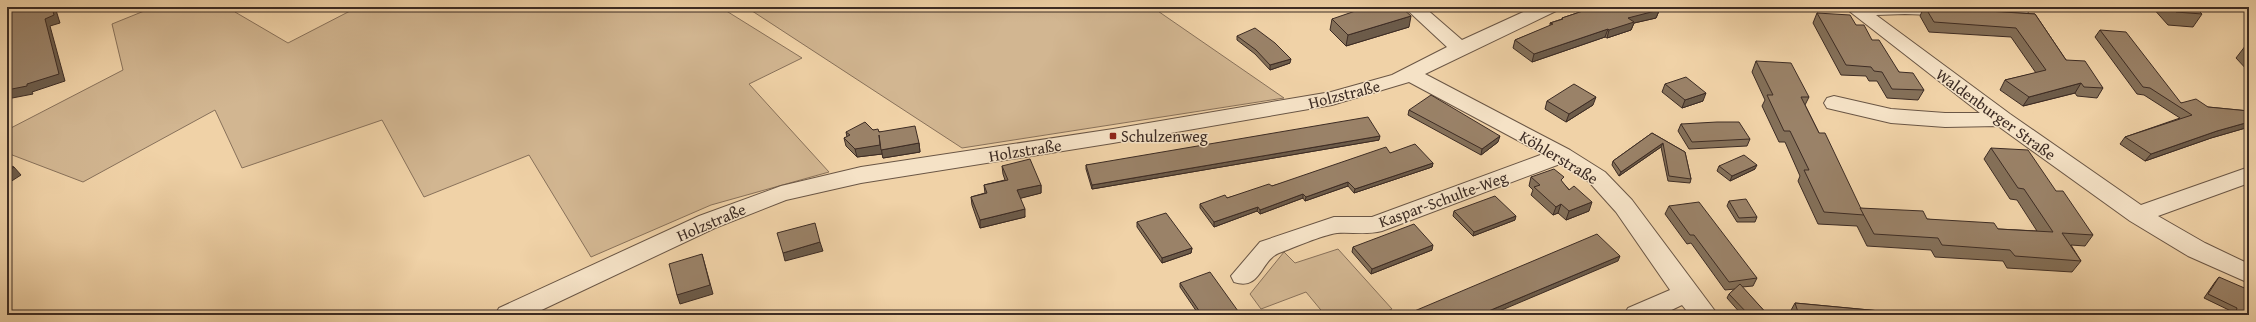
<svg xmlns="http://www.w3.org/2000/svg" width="2256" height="322" font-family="'Gentium Book Plus',serif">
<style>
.green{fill:#d2b691;stroke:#88715a}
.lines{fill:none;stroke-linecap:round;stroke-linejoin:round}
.minor-casing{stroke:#6a5645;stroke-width:2}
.minor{fill:#f5e2c6;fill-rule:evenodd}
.wall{fill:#847059;stroke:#3d2c24}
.shaded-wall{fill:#6c5b49;stroke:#3d2c24}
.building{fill:#9a8268;stroke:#3d2c24}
.poi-dot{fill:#8f2418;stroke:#f5e2c6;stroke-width:1.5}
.labels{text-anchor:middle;stroke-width:3;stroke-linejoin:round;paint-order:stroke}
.street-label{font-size:16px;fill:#3d2c24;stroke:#f5e2c6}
.poi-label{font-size:16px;fill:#3d2c24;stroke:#f5e2c6;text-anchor:start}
</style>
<rect width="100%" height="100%" fill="#f0d2a7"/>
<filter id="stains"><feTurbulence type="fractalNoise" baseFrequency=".005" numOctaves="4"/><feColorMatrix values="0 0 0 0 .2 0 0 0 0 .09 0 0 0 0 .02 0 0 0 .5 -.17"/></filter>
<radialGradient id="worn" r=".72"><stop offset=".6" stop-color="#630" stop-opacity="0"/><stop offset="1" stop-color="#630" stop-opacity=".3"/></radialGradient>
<g class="green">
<path d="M154 7H244L235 12 288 43 350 11 343 7H720L802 58 749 84 829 172 711 205 591 257 529 155 424 197 382 120 242 168 215 110 83 182 7 153V130L123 70 112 24Z"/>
<path d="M746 7H1152L1284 98 962 148Z"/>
<path d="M1338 249 1392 309 1379 315H1325L1306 292 1261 309 1250 294 1284 252 1295 263Z"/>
</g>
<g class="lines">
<defs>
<g id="minor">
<path d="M1404 7H1424L1462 40 1534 7H1558L1556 11 1425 74 1570 150 1605 172 1632 200 1718 315H1690L1682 305 1661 315H1624L1628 308 1670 290 1616 212 1589 182 1560 164 1382 231C1367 235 1352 232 1337 233 1322 235 1293 248 1279 253 1260 261 1261 291 1234 282L1231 276 1260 242 1334 217H1372L1543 154 1409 82 1332 105 1113 143 861 183 786 200 715 228 531 315H495L499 308 699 216 781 186 861 167 1113 129 1331 92 1392 75 1447 47Z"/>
<path d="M1844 7 2025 8 2028 12 2025 16 2018 18 1905 14 1876 15 2010 114 2141 205 2249 167V183L2158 216 2205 243 2249 264V283L2188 256 2130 221 1998 126 1945 127 1891 123 1827 108 1824 103 1827 98 1834 96 1891 109 1945 113H1980Z"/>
</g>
</defs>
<use href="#minor" class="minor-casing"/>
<use href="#minor" class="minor"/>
</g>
<g class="wall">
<path d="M1595 7H1672L1659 11 1656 18 1634 23 1631 30 1607 38 1605 37 1532 62 1513 48 1515 40 1550 26V23L1562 19V18Z"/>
<path d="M1924 7 2035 14 2066 60 2103 88 2097 98 2077 96 2075 93 2023 106 2000 90 2005 80 2036 73 2011 37 1929 32 1920 16Z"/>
<path d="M2152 7H2195L2202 14 2193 27 2168 25Z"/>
<path d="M1817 13 1856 25 1872 40 1899 72 1924 90 1918 100 1887 98 1877 81H1869L1866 76 1841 75 1813 23Z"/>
<path d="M1332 19 1409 27 1346 46 1330 30Z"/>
<path d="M2100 30 2181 103 2208 107 2249 111V127L2211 138 2145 161 2120 144 2125 137 2180 118 2144 95 2137 94 2095 37Z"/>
<path d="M1237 36 1290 63 1270 70 1255 54 1237 40Z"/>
<path d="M2246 45H2249V72L2236 58Z"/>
<path d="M1756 61 1809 97 1805 105 1819 133 1860 208 1927 219 1998 229 2037 231 2017 200 2010 199 1984 159 1991 148 2056 191 2093 235 2085 246 2071 245 2081 261 2072 272 2007 268 2003 261 1935 257 1931 250 1867 246 1857 226 1818 224 1798 181 1800 176 1785 142H1779L1762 106 1765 100 1752 72Z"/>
<path d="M1665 84 1703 101 1682 108 1662 92Z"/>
<path d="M1547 101 1593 105 1566 122 1545 109Z"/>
<path d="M1409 110 1498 142 1481 155 1408 115Z"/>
<path d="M1681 124 1750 139 1747 146 1689 149 1678 131Z"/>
<path d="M873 130 919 143 920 152 883 158 881 148 882 154 857 157 846 146 844 138 847 137 846 132Z"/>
<path d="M1652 133 1685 152 1691 179 1690 183 1668 181 1661 147 1619 176 1612 165 1613 161Z"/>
<path d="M1379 140 1092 189 1086 169V165Z"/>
<path d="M1390 153 1433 163 1432 167 1354 193 1348 186 1305 201 1303 198 1260 214 1257 211 1214 227 1200 208V204L1227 198 1272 186Z"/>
<path d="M1002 166 1041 185V193L1020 198 1025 217 980 228 972 205 971 197 985 193 984 185 1005 180 1003 174Z"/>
<path d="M1719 166 1755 169 1730 181 1717 171Z"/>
<path d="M1531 177 1562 182 1589 211 1566 220 1558 213 1553 215 1531 195 1533 190 1529 186Z"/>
<path d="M1729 201 1757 217 1755 222H1737L1727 206Z"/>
<path d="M1669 206 1757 278 1753 286 1742 287 1768 315H1742L1727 298 1729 294 1735 289 1725 290 1691 243 1687 244 1665 214Z"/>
<path d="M1454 211 1515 220 1473 236 1453 216Z"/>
<path d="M1137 222 1192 248 1191 253 1162 263 1137 227Z"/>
<path d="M1353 247 1432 250 1371 274 1352 252Z"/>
<path d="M2219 277 2249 315H2232L2233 312 2204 298 2215 282Z"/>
<path d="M1180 283 1238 315H1199L1180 287Z"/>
<path d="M1795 303 1923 315H1791L1790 312Z"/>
</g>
<g class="shaded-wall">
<path d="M52 7H55L60 23 50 26 65 81 32 92 33 94 7 99V90L27 84 45 19Z"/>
<path d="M1653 7H1672L1659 11 1656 18 1634 23 1631 30 1607 38 1609 30 1628 18Z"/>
<path d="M1411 16 1409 27 1346 46 1348 35Z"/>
<path d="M1608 29 1605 37 1532 62 1534 54Z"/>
<path d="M1291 59 1290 63 1270 70V65Z"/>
<path d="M2081 83 2075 93 2023 106 2029 97Z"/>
<path d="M1706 93 1703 101 1682 108 1685 100Z"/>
<path d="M1596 97 1593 105 1566 122 1569 114Z"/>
<path d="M2249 122V127L2211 138 2145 161 2151 154 2217 131Z"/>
<path d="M1380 136 1379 140 1092 189V185Z"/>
<path d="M1500 136 1498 142 1481 155 1482 149Z"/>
<path d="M919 143 920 152 883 158 881 150Z"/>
<path d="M1663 143 1661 147 1619 176 1621 172Z"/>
<path d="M881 144 882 154 857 157 855 149Z"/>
<path d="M1433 163 1432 167 1354 193 1355 189Z"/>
<path d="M1757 165 1755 169 1730 181 1732 176Z"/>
<path d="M14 167 21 175 7 184V171Z"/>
<path d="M1348 182V186L1305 201 1306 197Z"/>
<path d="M1041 185V193L1018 199 1017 190Z"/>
<path d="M1303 194V198L1260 214V210Z"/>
<path d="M1592 202 1589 211 1566 220 1569 211Z"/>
<path d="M1561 204 1558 213 1553 215 1556 207Z"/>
<path d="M1258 207 1257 211 1214 227V222Z"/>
<path d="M1025 209V217L980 228V220Z"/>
<path d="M1516 216 1515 220 1473 236 1474 232Z"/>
<path d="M820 242 823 251 785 261 783 253Z"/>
<path d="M1433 245 1432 250 1371 274 1372 269Z"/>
<path d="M1192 248 1191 253 1162 263V258Z"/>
<path d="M702 254 713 294 680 304 677 295Z"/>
<path d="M1620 256 1618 261 1490 315H1479Z"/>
<path d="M1238 311V315H1230V314Z"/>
</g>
<g class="building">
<path d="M7 7H52L54 15 45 19 59 74 27 84V86L7 90Z"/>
<path d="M1367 7H1401L1411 16 1348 35 1332 19Z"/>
<path d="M1595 7H1656L1659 10 1628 18 1634 22 1609 30 1608 29 1534 54 1515 40 1553 24 1550 23 1563 19 1562 18Z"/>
<path d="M1925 7 2035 14 2066 60 2085 61 2103 88 2084 87 2081 83 2029 97 2005 80 2046 70 2016 28 1934 22Z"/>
<path d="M2172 7H2195L2202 14 2176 12Z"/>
<path d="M1817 13 1850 15 1856 25H1864L1872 40H1879L1899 72 1913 73 1924 90 1892 89 1882 72 1874 71 1871 67 1846 65Z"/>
<path d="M1255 28 1275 43 1291 59 1270 65 1256 50 1237 36Z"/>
<path d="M2100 30 2126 32 2181 103 2196 99 2208 107 2249 111V122L2217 131 2151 154 2125 137 2192 115 2150 88 2143 87Z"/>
<path d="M2246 45H2249V48Z"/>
<path d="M1756 61 1791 63 1809 97H1801L1819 133H1825L1864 215 1824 212 1804 170H1809L1790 131H1784L1767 95H1773Z"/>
<path d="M1686 77 1706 93 1685 100 1665 84Z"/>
<path d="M1574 84 1596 97 1569 114 1547 101Z"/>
<path d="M1431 95 1500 136 1482 149 1409 110Z"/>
<path d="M1368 117 1380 136 1092 185 1086 165Z"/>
<path d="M865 122 873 130 878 129 879 132 915 126 919 143 881 150 879 135 880 145 855 149 844 138 850 135 846 132Z"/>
<path d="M1717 122H1739L1750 139 1692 142 1681 124Z"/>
<path d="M1652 133 1685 152 1691 179 1669 176 1663 143 1621 172 1613 161Z"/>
<path d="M1415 144 1433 163 1355 189 1348 182 1306 197 1303 194 1260 210 1258 207 1214 222 1200 204 1225 195 1227 198 1269 184 1272 186 1386 147 1390 153Z"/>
<path d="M1991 148 2028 150 2056 191H2063L2093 235 2062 233 2081 261 2015 256 2010 250 1942 245 1938 238 1874 234 1860 208 1923 211 1927 219 1994 223 1998 229 2053 232 2024 189 2018 188Z"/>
<path d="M1744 155 1757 165 1732 176 1719 166Z"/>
<path d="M1030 159 1041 185 1017 190 1025 209 980 220 971 197 987 193 984 185 1008 180 1002 166Z"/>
<path d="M7 164 14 167 7 171Z"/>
<path d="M1554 169 1564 177 1561 180 1569 190 1574 186 1592 202 1569 211 1561 204 1556 207 1534 187 1540 185 1531 177Z"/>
<path d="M1495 196 1516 216 1474 232 1454 211Z"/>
<path d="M1746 199 1757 217 1739 218 1729 201Z"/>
<path d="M1699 202 1757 278 1729 282 1694 235H1690L1669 206Z"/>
<path d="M1166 213 1192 248 1162 258 1137 222Z"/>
<path d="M815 223 820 242 783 253 777 233Z"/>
<path d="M1414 224 1433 245 1372 269 1353 247Z"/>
<path d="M1597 234 1620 256 1479 315H1405Z"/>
<path d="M702 254 710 285 677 295 669 264Z"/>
<path d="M1210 272 1238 311 1230 314 1231 315H1202L1180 283Z"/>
<path d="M2219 277 2249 290V315H2235L2237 308 2208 294Z"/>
<path d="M1740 284 1768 315H1749L1729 294Z"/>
<path d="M1795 303 1923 315H1799Z"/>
</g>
<rect class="poi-dot" x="1109" y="132" width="8" height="8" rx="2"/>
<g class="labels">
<g class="street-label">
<text transform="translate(1344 94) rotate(-14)" y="6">Holzstraße</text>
<text transform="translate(1996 114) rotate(36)" y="6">Waldenburger Straße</text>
<text transform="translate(1025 150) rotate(-9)" y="6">Holzstraße</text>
<text transform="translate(1559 157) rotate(31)" y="6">Köhlerstraße</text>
<text transform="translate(1443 199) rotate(-20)" y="6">Kaspar-Schulte-Weg</text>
<text transform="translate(711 222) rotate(-23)" y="6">Holzstraße</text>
</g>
<g class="poi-label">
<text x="1121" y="142">Schulzenweg</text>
</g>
</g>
<rect width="2256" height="322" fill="none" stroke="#f0d2a7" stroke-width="24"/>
<rect x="8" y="8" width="2240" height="306" fill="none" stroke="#3d2c24" stroke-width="2"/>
<rect x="12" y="12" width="2232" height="298" fill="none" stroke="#3d2c24"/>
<rect width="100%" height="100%" filter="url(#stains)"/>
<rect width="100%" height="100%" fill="url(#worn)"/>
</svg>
